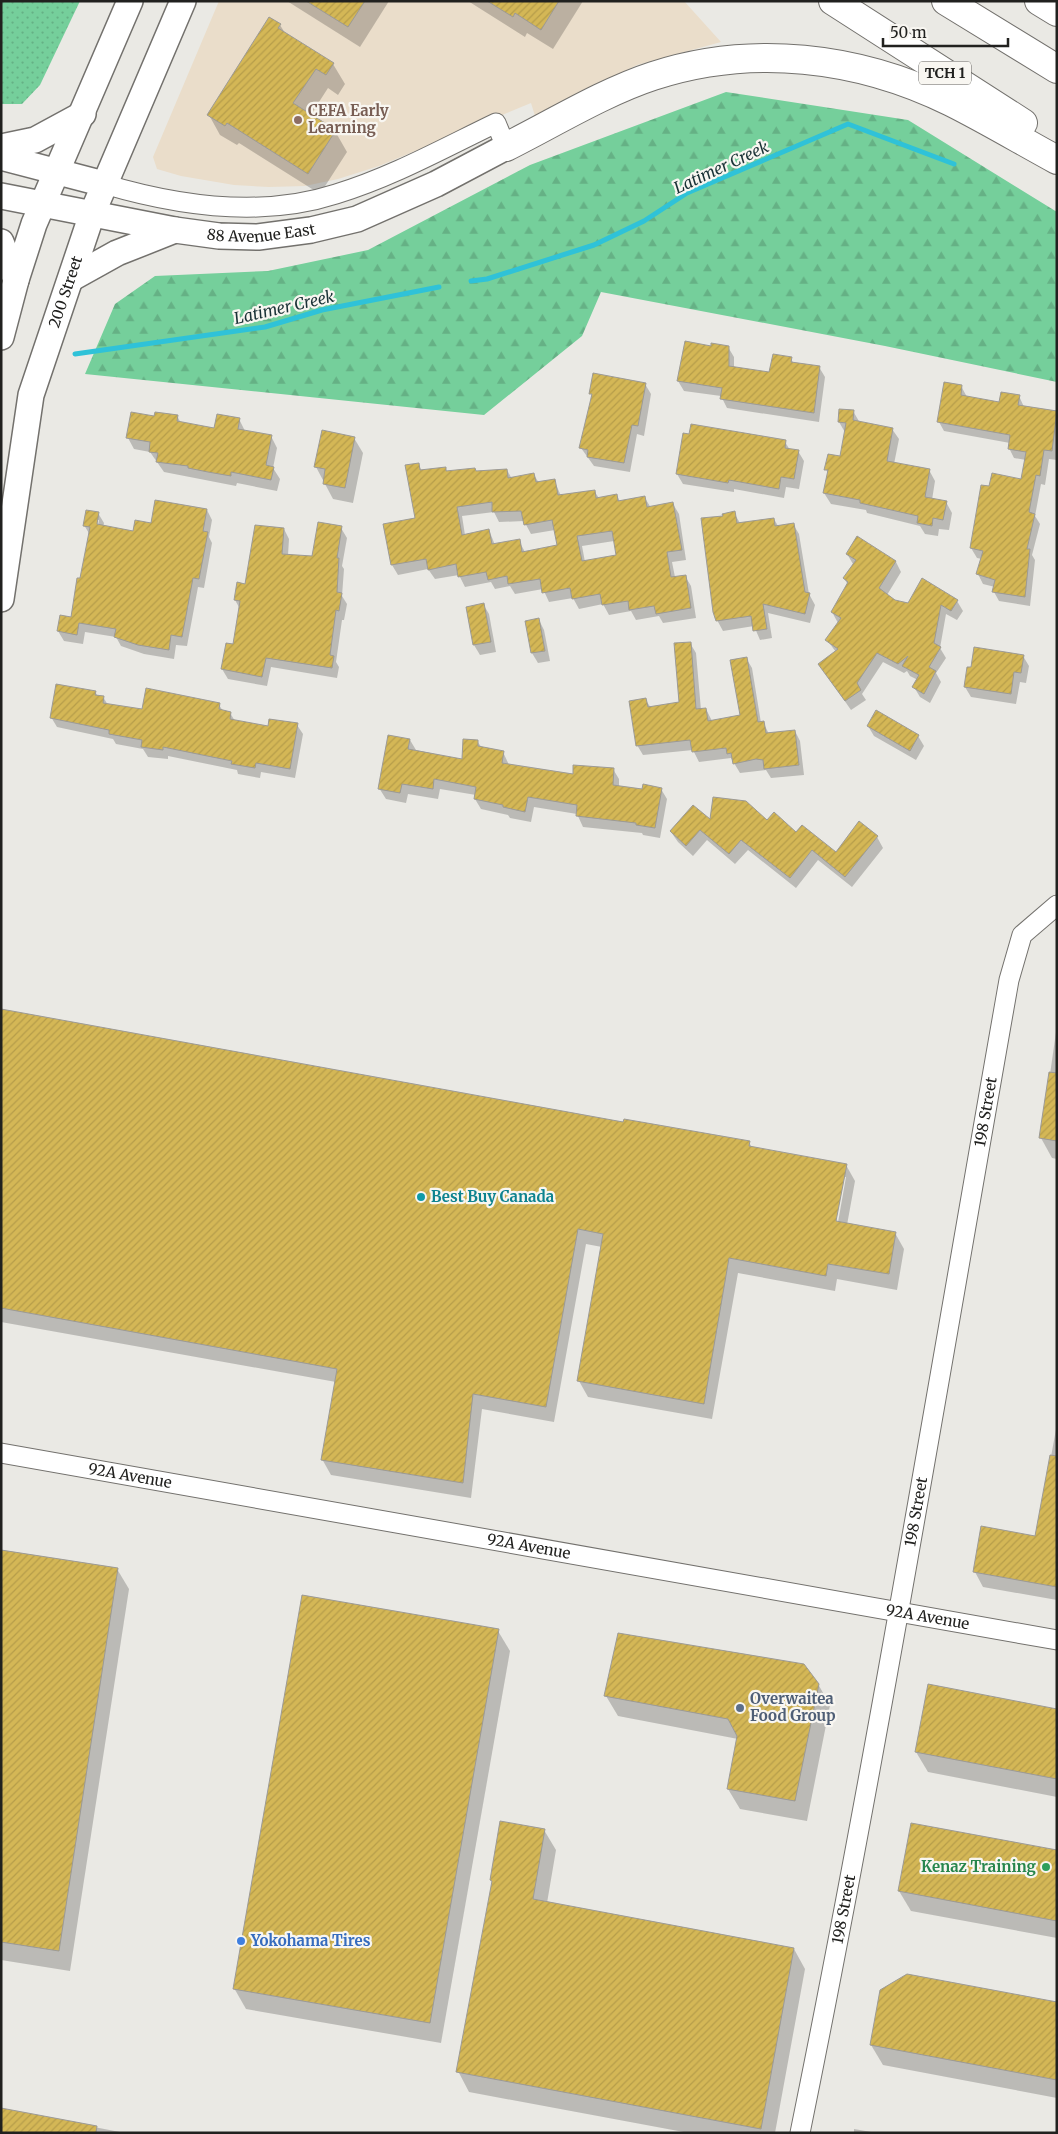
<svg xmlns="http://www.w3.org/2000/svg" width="1058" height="2134" font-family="Merriweather,serif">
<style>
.commercial{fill:#eaddca}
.grass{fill:url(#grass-dots)}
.forest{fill:url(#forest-firs)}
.shadow{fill:#0003;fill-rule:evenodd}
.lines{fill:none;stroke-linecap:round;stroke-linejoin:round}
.stream{stroke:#2fc2d8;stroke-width:5}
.building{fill:url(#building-hatch);stroke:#9c9a96;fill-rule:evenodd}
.minor-casing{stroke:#73716d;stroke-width:21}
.major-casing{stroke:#73716d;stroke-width:28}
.highway-casing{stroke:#73716d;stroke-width:30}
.minor{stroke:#fff;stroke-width:19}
.major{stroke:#fff;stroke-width:25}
.highway{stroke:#fff;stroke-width:28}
.education-dot{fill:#8d6e63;stroke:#f8f6f1;stroke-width:2}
.culture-dot{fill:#0f9aa8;stroke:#f8f6f1;stroke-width:2}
.service-dot{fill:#5c6f8a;stroke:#f8f6f1;stroke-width:2}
.leisure-dot{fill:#2e9e5b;stroke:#f8f6f1;stroke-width:2}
.shop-dot{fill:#3f7fe0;stroke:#f8f6f1;stroke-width:2}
.labels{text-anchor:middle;stroke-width:4.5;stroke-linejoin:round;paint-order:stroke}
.shield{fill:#f8f6f1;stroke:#62615e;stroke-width:1}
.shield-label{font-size:14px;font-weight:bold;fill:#21211f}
.education-label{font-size:15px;font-weight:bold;fill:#785e54;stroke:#f8f6f1;text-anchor:start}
.street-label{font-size:15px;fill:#21211f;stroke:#f8f6f1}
.culture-label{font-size:15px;font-weight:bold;fill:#0d838f;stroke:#f8f6f1;text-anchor:start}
.service-label{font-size:15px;font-weight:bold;fill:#4e5e75;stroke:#f8f6f1;text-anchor:start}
.leisure-label{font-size:15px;font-weight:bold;fill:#27864d;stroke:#f8f6f1;text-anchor:end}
.shop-label{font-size:15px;font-weight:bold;fill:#366cbe;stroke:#f8f6f1;text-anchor:start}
.water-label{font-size:16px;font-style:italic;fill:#1a3236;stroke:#f8f6f1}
</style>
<defs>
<pattern id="grass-dots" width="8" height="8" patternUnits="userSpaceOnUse" patternTransform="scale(1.25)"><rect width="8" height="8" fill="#75cf9b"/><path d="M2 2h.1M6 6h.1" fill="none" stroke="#65b185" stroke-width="1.8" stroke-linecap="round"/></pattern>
<pattern id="forest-firs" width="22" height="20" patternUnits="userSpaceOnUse" patternTransform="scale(1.25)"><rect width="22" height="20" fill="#75cf9b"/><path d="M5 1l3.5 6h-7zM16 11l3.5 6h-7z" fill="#65b185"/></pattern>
<pattern id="building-hatch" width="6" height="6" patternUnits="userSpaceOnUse" patternTransform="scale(1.25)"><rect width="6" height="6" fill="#d4b756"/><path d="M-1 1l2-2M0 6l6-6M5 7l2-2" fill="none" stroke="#b69d4a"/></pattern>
</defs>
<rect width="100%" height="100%" fill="#eae9e4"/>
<path class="commercial" d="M219 1H684L721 42 637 65 535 116 531 103 379 166 338 179 305 186 269 187 234 185 181 176 157 169 153 157Z"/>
<path class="grass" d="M1 1H80L40 85 22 104H1Z"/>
<path class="forest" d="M726 92 908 120 1057 212V382L885 346 601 292 582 336 484 415 85 374 115 304 155 276 268 271 368 250 530 165Z"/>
<g class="shadow">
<path d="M287 1H389L360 47Z"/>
<path d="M468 1H583L553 49 527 33 525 37Z"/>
<path d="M280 25 285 33 333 64 345 84 338 95 328 88 310 116 335 131 347 152 320 194 239 143 237 145 220 135 209 115Z"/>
<path d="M728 347 734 357V368L770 374 791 359 794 364 819 367 825 377 819 422 727 408 721 396 684 391 678 381 712 348Z"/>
<path d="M645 384 651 394 644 436 637 434 630 472 594 466 581 448 593 397 591 393Z"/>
<path d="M961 386 967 397 1000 403 1019 396 1024 407 1057 412V460L1049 459 1045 485 1041 484 1035 516 1040 524 1032 555 1035 560 1030 606 999 601 994 592 995 587 983 584 978 574 982 559 977 558 971 548 990 488 1022 480 1026 460 1014 458 1009 448 1010 443 944 431 939 422Z"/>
<path d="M853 411 860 423 892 429 899 439 894 464 929 470 935 481 932 500 946 502 952 513 949 530 939 529 938 536 925 534 920 526 867 513 866 510 831 504 824 493 828 474 826 469 841 458 846 434 839 422Z"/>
<path d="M177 416 181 423 215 430 239 419 245 431 271 436 277 448 273 468 280 479 277 491 237 483 236 486 164 472 150 452 134 449 128 438 155 418Z"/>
<path d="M354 438 363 453 353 503 333 499 316 467Z"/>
<path d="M785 442 790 450 798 451 804 461 799 489 786 487 784 498 734 489V492L683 484 677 474Z"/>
<path d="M418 464 422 471 445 469 448 472 507 470 512 479 534 475 539 483 554 480 561 496 594 491 599 498 617 495 620 502 645 498 651 508 673 504 679 514 686 560 672 562 675 577 685 576 691 586 696 618 663 623 659 616 636 620 631 611 609 615 603 604 579 609 573 598 549 602 543 589 515 594 510 586 495 589 491 582 465 587 459 575 435 579 428 569 398 575 392 565 417 519ZM494 512 499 522 524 521 531 534 555 530 558 546 525 552 519 541 495 545 489 530 465 535 462 516ZM614 541 617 556 585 562 582 546Z"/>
<path d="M207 510 212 520 209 537 212 543 204 588 198 587 187 646 176 645 174 659 144 654 121 646 116 637 85 632 83 644 64 641 58 631 72 619 90 535 84 525 98 513 104 523 103 527 134 532 152 524ZM96 520H99L97 531Z"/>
<path d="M734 513 740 523 774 519 778 526 793 524 799 534 809 594 815 605 810 623 768 613 772 638 760 640 754 626 723 631 717 620 724 517Z"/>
<path d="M341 528 347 538 342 566 344 569 342 596 347 604 344 620H342L336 662 339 667 337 678 271 667 267 686 228 679 222 669 234 646 240 609 235 600 284 529 289 539 288 555 313 557Z"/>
<path d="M858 538 896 562 901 572 887 595 895 602 908 604 957 601 963 611 957 620 946 614 940 648 946 658 936 673 941 682 930 703 920 697 914 687 918 680 910 676 907 671 904 673 883 662 862 694 866 700 851 710 819 664 836 652 827 640 838 623 832 612 848 585 844 578 853 564 847 554Z"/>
<path d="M483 604 489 614 496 652 480 655 474 645Z"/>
<path d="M539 620 544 630 550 661 538 663 532 653 527 622Z"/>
<path d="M690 643 696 653 701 710 706 709 712 721 741 716 746 658 752 668 761 723 763 722 769 734 795 731 800 741 804 775 771 778 766 770 740 773 731 758 699 762 693 750 643 755 637 745 645 699 651 708 680 704Z"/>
<path d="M1023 656 1029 666 1026 683 1020 682 1016 704 971 697 965 687Z"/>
<path d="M95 692 98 696 103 697 108 705 143 711 219 705 223 711 230 713 235 721 269 727 297 725 303 734 295 778 261 772 260 778 238 774 237 770 168 756V759L148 757 143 749 116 744 113 739 57 727 51 717Z"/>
<path d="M868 726 918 736 924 746 916 760 874 736Z"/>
<path d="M410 740 416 750 463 760 477 741 482 748 503 752 509 765 574 775 613 769 619 779V787L643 790 661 789 667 799 660 838 643 835 642 833 583 827 577 814 534 807 531 822 510 818 508 815 481 809 475 799 476 795 440 789 438 799 408 794 406 803 386 799 379 788Z"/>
<path d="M710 821 767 822 836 853 877 837 883 848 852 887 818 860 796 888 748 850 735 864 707 840 693 856 678 842 671 832Z"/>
<path d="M1 1011 624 1124 749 1142 752 1148 846 1165 855 1181 847 1225 895 1233 904 1249 897 1290 837 1279 835 1291 738 1273 712 1419 588 1397 579 1381 602 1247 586 1244 554 1422 482 1409 471 1498 331 1475 322 1459 336 1382 1 1322ZM844 1177H846L837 1228 834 1227Z"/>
<path d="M1057 1025V1159L1052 1158 1041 1138Z"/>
<path d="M1057 1424V1600L983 1587 975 1572 1036 1538Z"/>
<path d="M1 1551 117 1569 129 1589 70 1971 1 1960Z"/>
<path d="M498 1631 510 1651 441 2043 246 2009 234 1988Z"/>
<path d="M818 1684 830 1705 807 1821 740 1809 728 1789 738 1739 618 1716 606 1696Z"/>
<path d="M1057 1710V1797L928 1772 916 1752Z"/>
<path d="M544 1830 556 1850 547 1903 794 1949 805 1969 775 2133H689L469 2092 458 2071 493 1883 491 1880Z"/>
<path d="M1057 1851V1938L911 1911 899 1891Z"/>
<path d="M1057 2003V2098L883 2065 871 2045Z"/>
<path d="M1 2109 125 2133H1Z"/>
<path d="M854 2129 877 2133H854Z"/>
</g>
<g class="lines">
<g class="stream">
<path d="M471 281 487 279 594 245 644 221 687 193 848 124 954 164"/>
<path d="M75 354 265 327 322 310 439 287"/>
</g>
</g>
<g class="building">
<path d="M306 1H365L348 27Z"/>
<path d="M487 1H559L541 30 515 13 513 17Z"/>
<path d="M269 17 281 24 278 28 334 63 326 75 316 69 293 103 336 130 308 174 227 123 225 126 207 115Z"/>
<path d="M685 341 711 346V343L729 346V366L769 372 773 354 792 357 791 362 820 366 814 413 720 399 722 388 677 381Z"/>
<path d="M593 373 646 383 638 426 632 425 624 463 587 457 588 450 579 448 592 394H589Z"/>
<path d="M944 382 962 385 961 395 999 402 1001 392 1020 395 1018 405 1057 411 1052 451 1044 450 1040 476 1036 475 1029 512 1035 514 1027 549H1030L1025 597 992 592 995 580 976 574 983 551 970 548 981 485 989 486 992 473 1021 479 1026 452 1008 449 1010 435 937 422Z"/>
<path d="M839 409 854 410 853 420 893 428 887 461 930 469 925 497 947 501 943 520 933 518 932 526 917 523 918 516 860 503V500L823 493 828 470H824L828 454 840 456 846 423 838 422Z"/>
<path d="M131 412 154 416 155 412 178 415 177 421 214 428 217 414 240 418 238 429 272 435 266 465 274 467 271 480 231 472V476L208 472 188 468V466L156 462 158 453 149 452 150 442 126 438Z"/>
<path d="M691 424 786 440 785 448 799 450 794 479 781 477 779 489 729 480 728 483 676 474 683 433 689 434Z"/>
<path d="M322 430 355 437 345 488 323 484 325 469 314 467Z"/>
<path d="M419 463 420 470 446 467V471L475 468 476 471 507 469 508 478 534 473 536 482 555 479 558 495 595 490 596 498 617 494 618 501 645 496 647 507 673 502 682 550 667 552 671 577 686 575 691 608 656 614 654 606 629 610 628 601 602 605 600 594 572 599 570 588 542 593 540 579 508 584 507 576 488 580 486 572 458 577 456 564 428 570 426 559 391 565 383 524 415 518 405 465ZM492 502V512L521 511 524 525 552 520 557 545 522 552 520 539 492 544 489 529 462 535 457 507ZM612 531 616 555 582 561 577 536Z"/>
<path d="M155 500 207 509 203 531 208 532 199 579 193 578 182 637 171 635 169 650 138 645 114 637 116 629 79 623 77 635 57 631 60 615 71 617 77 578H80L90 527 83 526 86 510 99 512 97 524 133 531 135 520 151 523Z"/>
<path d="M735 511 737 523 774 518 775 526 794 523 805 592 810 593 805 614 763 604 767 629 753 631 751 616 716 621 713 612 701 518 723 516 722 514Z"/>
<path d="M318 522 342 526 337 558H339L337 592 342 593 339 611 336 610 330 655 334 656 332 668 266 658 262 677 221 669 226 643 233 644 240 601 234 600 237 582 245 584 255 525 284 528 282 554 312 556Z"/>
<path d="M857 536 896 561 879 588 895 600 908 603 922 578 958 600 951 611 941 605 934 643 941 647 929 667 936 671 924 694 912 687 919 675 902 666 908 656 898 664 877 653 857 683 861 690 845 701 818 664 838 649 825 640 841 618 831 612 848 582 843 578 856 560 846 554Z"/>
<path d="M484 603 491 642 473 645 466 607Z"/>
<path d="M539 618 545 651 531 653 525 621Z"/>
<path d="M691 642 696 709 706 708 708 721 740 715 730 660 747 657 758 722 764 721 766 733 795 730 799 765 764 769 763 760 756 759 733 764 731 753 727 754 726 748 692 752 690 740 636 746 629 701 646 698 648 707 679 702 674 643Z"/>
<path d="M974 647 1024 655 1021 673 1014 672 1011 694 964 687 967 667H971Z"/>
<path d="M56 684 96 691 95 695 104 696 103 703 142 709 146 688 220 703 219 709 231 712 230 719 268 726 269 719 298 723 290 769 256 763 255 768 231 764 232 761 163 747V750L141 747 142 740 109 734V730L50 718Z"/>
<path d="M876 710 919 735 910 751 867 726Z"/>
<path d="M388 735 410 739 408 749 462 759 463 739 478 740V746L504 751 502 763 573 774V765L614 768 613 785 642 789 643 784 662 788 655 828 636 825V823L576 816 577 805 528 797 525 812 503 807V805L474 799 476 787 434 779 433 789 402 784 400 793 378 789Z"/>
<path d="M713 797 746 801 767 820 774 812 796 832 802 825 836 852 859 821 878 836 845 877 812 850 790 878 741 840 729 854 700 830 686 846 670 831 693 805 710 819Z"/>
<path d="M1 1009 623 1122 624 1119 750 1141 749 1146 847 1164 836 1221 896 1232 889 1274 828 1264 826 1276 729 1258 704 1404 577 1381 603 1234 578 1229 546 1407 473 1394 463 1483 321 1460 337 1369 1 1308Z"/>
<path d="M1049 1072 1057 1073V1141L1039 1138Z"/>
<path d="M1050 1455 1057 1456V1587L973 1572 981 1526 1035 1536Z"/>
<path d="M1 1550 118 1568 59 1951 1 1942Z"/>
<path d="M302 1595 499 1629 430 2023 233 1989Z"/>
<path d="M618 1633 804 1664 819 1684 795 1801 727 1789 737 1736 728 1719 604 1696Z"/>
<path d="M928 1684 1057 1709V1779L915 1752Z"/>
<path d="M500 1821 545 1829 533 1899 794 1948 761 2129 456 2072 492 1881 490 1880Z"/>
<path d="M911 1823 1057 1850V1921L898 1891Z"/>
<path d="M907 1974 1057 2002V2080L870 2045 880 1990Z"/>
<path d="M1 2108 97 2126 96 2133H1Z"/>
</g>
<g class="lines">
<defs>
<g id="minor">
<path d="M104 184C178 206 262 218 336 194 392 177 444 148 496 123L506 147"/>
<path id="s1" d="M1 1453 1057 1640"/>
<path id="s2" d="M800 2133C878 1750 941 1365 1009 980L1022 935 1057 905"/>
</g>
<g id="major">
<path d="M1 147 35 140 83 114"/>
<path d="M1 157 104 184"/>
<path id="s3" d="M1 196 175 230 219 236 258 237 311 230 357 219 436 184 506 147"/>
<path d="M1 242 16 280"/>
<path d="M72 278 117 253 175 230"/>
<path d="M1 337 16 280 34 224 130 1"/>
<path id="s4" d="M1 599 31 395 92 214 183 1"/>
</g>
<g id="highway">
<path d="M833 1 1023 123"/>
<path d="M946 1 1057 69"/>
<path d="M1039 1 1057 12"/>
<path d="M506 147C552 124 604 92 653 76 751 44 858 56 951 102 987 120 1022 141 1057 160"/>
</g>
</defs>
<use href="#minor" class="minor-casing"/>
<use href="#major" class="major-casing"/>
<use href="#highway" class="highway-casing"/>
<use href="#minor" class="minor"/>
<use href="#major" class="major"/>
<use href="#highway" class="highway"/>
</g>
<circle class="education-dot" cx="298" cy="120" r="5"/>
<circle class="culture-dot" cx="421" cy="1197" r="5"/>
<circle class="service-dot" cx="740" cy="1708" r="5"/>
<circle class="leisure-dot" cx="1046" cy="1867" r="5"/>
<circle class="shop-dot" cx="241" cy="1941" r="5"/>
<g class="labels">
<rect class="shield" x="919" y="61.5" width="52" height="23" rx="4"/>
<g class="shield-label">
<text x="945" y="78">TCH 1</text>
</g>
<g class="education-label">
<text x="308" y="116">CEFA Early<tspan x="308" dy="17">Learning</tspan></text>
</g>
<g class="street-label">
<text dy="5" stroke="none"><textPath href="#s3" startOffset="264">88 Avenue East</textPath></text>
<text dy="5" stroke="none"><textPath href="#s4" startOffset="315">200 Street</textPath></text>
<text dy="5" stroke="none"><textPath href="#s2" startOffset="1038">198 Street</textPath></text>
<text dy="5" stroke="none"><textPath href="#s1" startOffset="131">92A Avenue</textPath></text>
<text dy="5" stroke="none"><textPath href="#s2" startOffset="632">198 Street</textPath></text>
<text dy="5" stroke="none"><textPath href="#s1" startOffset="536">92A Avenue</textPath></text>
<text dy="5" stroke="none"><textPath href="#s1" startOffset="941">92A Avenue</textPath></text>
<text dy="5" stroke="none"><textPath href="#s2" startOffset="228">198 Street</textPath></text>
</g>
<g class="culture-label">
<text x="431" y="1202">Best Buy Canada</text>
</g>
<g class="service-label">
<text x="750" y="1704">Overwaitea<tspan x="750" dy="17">Food Group</tspan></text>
</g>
<g class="leisure-label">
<text x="1036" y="1872">Kenaz Training</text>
</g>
<g class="shop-label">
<text x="251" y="1946">Yokohama Tires</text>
</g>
<g class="water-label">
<text transform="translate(721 167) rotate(-25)" y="6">Latimer Creek</text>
<text transform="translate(284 307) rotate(-13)" y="6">Latimer Creek</text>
</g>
</g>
<rect width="1058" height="2134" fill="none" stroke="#21211f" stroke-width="5"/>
<path d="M883 38v8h125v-8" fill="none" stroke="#21211f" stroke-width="2.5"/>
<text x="890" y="38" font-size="15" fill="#21211f" stroke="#f8f6f1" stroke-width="4" paint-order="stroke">50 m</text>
</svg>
